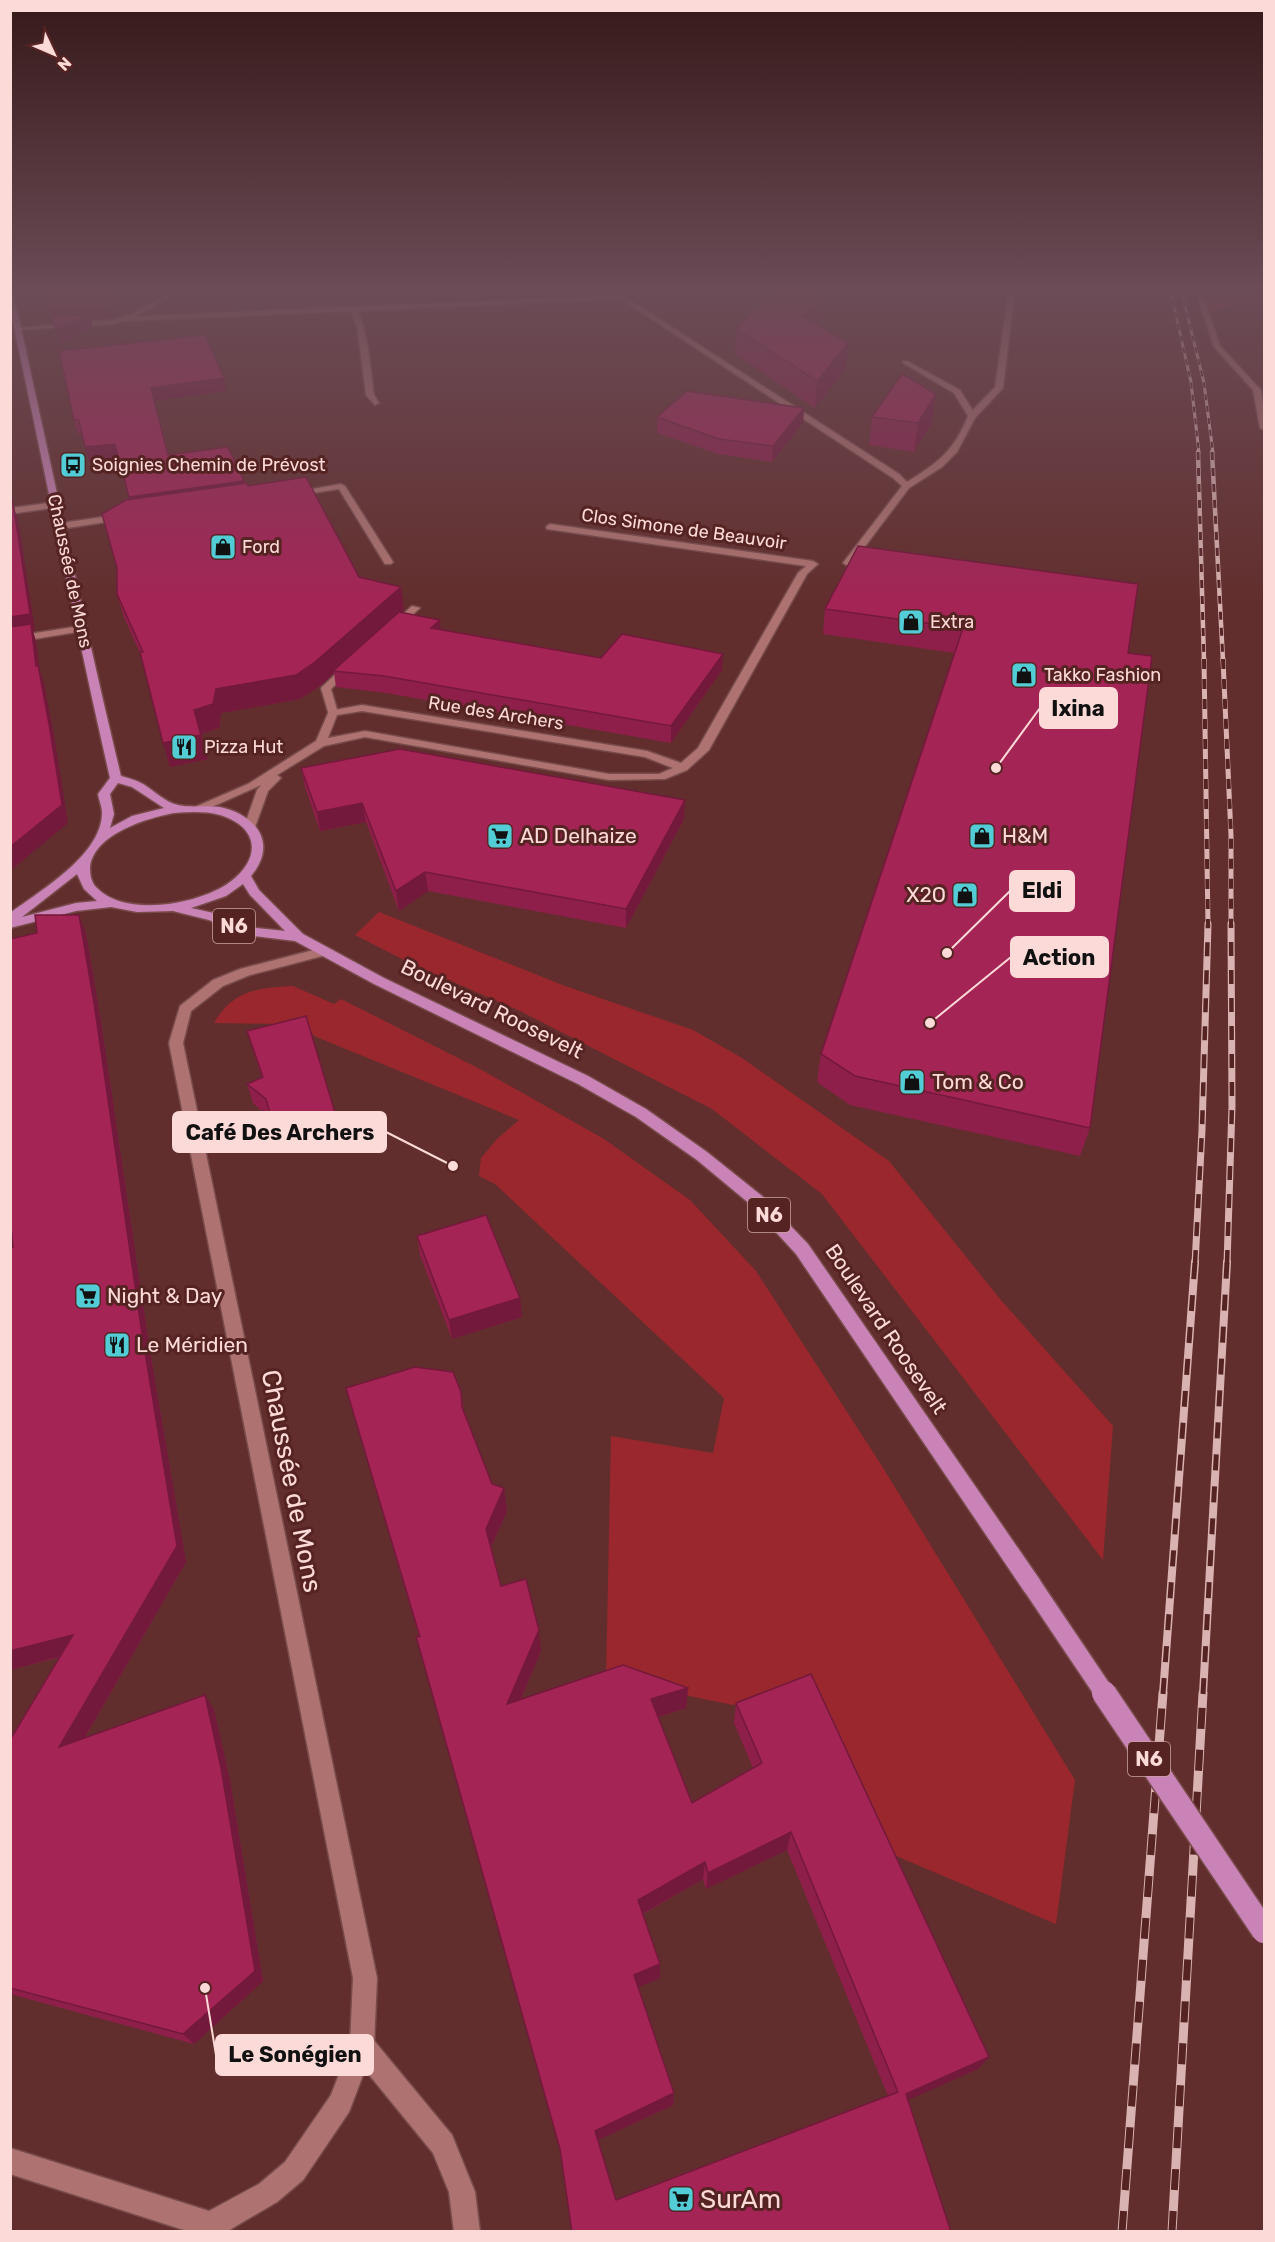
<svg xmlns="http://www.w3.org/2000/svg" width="1275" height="2242" font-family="Rubik,sans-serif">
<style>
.green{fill:#9a272d}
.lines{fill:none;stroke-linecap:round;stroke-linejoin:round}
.lane-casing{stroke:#784b4b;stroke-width:3}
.street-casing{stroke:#784b4b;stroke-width:3}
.primary-casing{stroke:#784b4b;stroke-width:3}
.lane{fill:#ae7370;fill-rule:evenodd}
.street{fill:#ae7370;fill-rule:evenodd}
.primary{fill:#ca83b7;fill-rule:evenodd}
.rail-far5-casing{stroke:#d9b3b1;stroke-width:3}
.rail-far4-casing{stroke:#d9b3b1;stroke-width:4.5}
.rail-far3-casing{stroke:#d9b3b1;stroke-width:5}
.rail-far2-casing{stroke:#d9b3b1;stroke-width:7}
.rail-far1-casing{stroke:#d9b3b1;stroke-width:8}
.rail-casing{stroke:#d9b3b1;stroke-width:9}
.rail-far5{stroke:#562323;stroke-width:2;stroke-dasharray:6;stroke-linecap:butt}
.rail-far4{stroke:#562323;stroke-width:3;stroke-dasharray:8;stroke-linecap:butt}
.rail-far3{stroke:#562323;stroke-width:4;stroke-dasharray:10;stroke-linecap:butt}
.rail-far2{stroke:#562323;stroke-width:4.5;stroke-dasharray:14;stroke-linecap:butt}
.rail-far1{stroke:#562323;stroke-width:5;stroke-dasharray:16;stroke-linecap:butt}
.rail{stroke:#562323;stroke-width:7;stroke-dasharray:21;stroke-linecap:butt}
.primary-bridge-far1-casing{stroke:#784b4b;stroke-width:22;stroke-linecap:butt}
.primary-bridge-casing{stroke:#784b4b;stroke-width:27;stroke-linecap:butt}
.primary-bridge-far1{stroke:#ca83b7;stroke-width:19}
.primary-bridge{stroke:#ca83b7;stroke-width:24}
.wall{fill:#8d1f4a;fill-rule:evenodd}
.shaded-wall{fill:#73193c}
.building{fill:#a42456;stroke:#73193c;stroke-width:1.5;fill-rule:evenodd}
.labels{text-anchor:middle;stroke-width:6;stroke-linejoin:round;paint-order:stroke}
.far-poi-label{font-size:18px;fill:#fcdad8;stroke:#562323;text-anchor:start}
.far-street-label{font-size:18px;fill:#fcdad8;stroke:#562323}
.shield{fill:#562323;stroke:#caa3a2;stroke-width:1.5}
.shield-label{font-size:20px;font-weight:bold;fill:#fcdad8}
.poi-label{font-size:21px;fill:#fcdad8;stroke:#562323;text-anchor:start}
.street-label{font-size:21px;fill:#fcdad8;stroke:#562323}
.near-street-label{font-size:26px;fill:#fcdad8;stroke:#562323}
.near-poi-label{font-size:26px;fill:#fcdad8;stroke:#562323;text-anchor:start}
.leader{fill:none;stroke:#fcdad8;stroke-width:2}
.callout-dot{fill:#fcdad8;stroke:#562323;stroke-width:2}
.callout{fill:#fcdad8;stroke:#fcdad8;stroke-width:2}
.callout-label{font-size:22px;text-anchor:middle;font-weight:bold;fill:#111}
</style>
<rect width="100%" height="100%" fill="#622e2d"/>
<g class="green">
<path d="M1198 289H1264V298L1205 312Z"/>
<path d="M379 912 565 986 693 1030 742 1058 889 1161 1000 1299 1113 1426 1103 1560 822 1194 712 1109 520 1011 412 964 355 935Z"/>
<path d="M293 986 334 1004 341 999 480 1069 604 1139 690 1200 756 1271 880 1463 1075 1780 1056 1924 882 1850 801 1678 733 1705 606 1679 611 1436 713 1453 724 1398 495 1184 479 1176 481 1158 497 1139 519 1120 314 1036 310 1031 279 1024 214 1023C233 990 258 988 293 986Z"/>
</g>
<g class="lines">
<defs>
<g id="lane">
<path d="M622 295 899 474 907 482C938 463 954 451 968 416L954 393 903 363V361H907L960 390 976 416 957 452 942 467 909 488 851 565 848 566 843 563 902 486 893 478 621 299 125 321 122 319 125 317Z"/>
<path d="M341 484 345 486 393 562 391 564H385L339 489 293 496 289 493Z"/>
<path d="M56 502 60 505 59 507 10 514V508Z"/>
<path d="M123 514 126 515V519L61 529 57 526 61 523Z"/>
<path d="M412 606 420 608 398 628H392V624Z"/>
<path d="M344 666 353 668 331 689 338 713 337 715H329L321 688Z"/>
<path d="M362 2034 371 2037 452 2135 475 2192 480 2232H454L449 2192 433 2153 353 2055 350 2046 353 2037Z"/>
</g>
<g id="street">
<path d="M177 289H185L136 316 115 324 19 330 16 328 114 320 132 314Z"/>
<path d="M635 289H644L624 298 619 297Z"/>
<path d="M1009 289H1015L1003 388 975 418H969V414L995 387Z"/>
<path d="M1195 289H1201L1220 346 1261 390 1264 410V430L1260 428 1253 390 1214 347Z"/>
<path d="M353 307C368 319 371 375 374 395L379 403 375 405 366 395 357 326 350 309Z"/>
<path d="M550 524 813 561 818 564 807 574 709 750 687 770 665 779 609 780 365 737 324 746 277 775 281 778 268 791 254 830H246L244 827 257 790 261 785 203 811H195V807L248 784 316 741 329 711 362 705 647 751 681 763 698 748 798 573 806 566 547 529 546 527ZM362 711 645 757 673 768 659 774H609L365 731 328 738 337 715Z"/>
<path d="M80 626 85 629 83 631 10 643V637Z"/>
<path d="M325 947 332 951 330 954 250 975 223 986 191 1011 183 1043 377 1978 374 2046 349 2112 303 2180 277 2202 226 2232H190L10 2174V2148L209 2211 259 2184 285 2162 331 2095 350 2046 353 1978 169 1043 180 1006 213 980 240 969Z"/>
</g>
<path id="primary" d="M10 290 13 292C49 453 82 615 121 776 128 778 136 780 143 784 153 790 166 803 178 805 192 808 206 805 220 807 257 815 278 844 251 876L259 890 303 934 384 978 588 1076 646 1109 707 1152 762 1196 808 1244 1040 1580 1043 1587 1040 1594 1033 1596 1026 1594 796 1254 750 1204 697 1160 636 1117 578 1084 374 984 295 941 246 935 209 920 173 911 137 912 111 907 76 911 10 928V913C40 891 103 854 102 812 102 807 99 800 98 794L110 778C74 622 44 465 10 309ZM118 783 132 787 164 808 132 816 110 828 114 814 110 794ZM174 813C189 812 205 811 220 815 259 827 262 858 230 882 201 904 125 918 97 888 91 883 90 874 90 867 94 834 147 818 174 813ZM77 874 84 889 97 901 76 903 22 917ZM243 884 250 895 285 931 248 927 218 914 191 908 226 896Z"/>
</defs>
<use href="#lane" class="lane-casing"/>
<use href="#street" class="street-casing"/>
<use href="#primary" class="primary-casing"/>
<use href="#lane" class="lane"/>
<use href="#street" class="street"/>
<use href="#primary" class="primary"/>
<defs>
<g id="rail-far5">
<path d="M1170 289 1191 382 1199 453"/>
<path d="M1181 289 1204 383 1213 453"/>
</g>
<g id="rail-far4">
<path d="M1198 452 1204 661"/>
<path d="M1212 452 1223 661"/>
</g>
<g id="rail-far3">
<path d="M1204 659 1208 926"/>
<path d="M1223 659 1231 835V926"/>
</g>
<g id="rail-far2">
<path d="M1195 1264 1202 1130 1208 924"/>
<path d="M1227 1264 1232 1106 1231 924"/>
</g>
<g id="rail-far1">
<path d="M1163 1694 1195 1262"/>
<path d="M1203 1694 1227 1262"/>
</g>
<g id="rail">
<path d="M1122 2232 1163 1693"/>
<path d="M1172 2232 1203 1693"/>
</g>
</defs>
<use href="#rail-far5" class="rail-far5-casing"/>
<use href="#rail-far4" class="rail-far4-casing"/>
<use href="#rail-far3" class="rail-far3-casing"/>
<use href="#rail-far2" class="rail-far2-casing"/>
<use href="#rail-far1" class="rail-far1-casing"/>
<use href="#rail" class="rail-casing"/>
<use href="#rail-far5" class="rail-far5"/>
<use href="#rail-far4" class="rail-far4"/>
<use href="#rail-far3" class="rail-far3"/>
<use href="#rail-far2" class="rail-far2"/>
<use href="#rail-far1" class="rail-far1"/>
<use href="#rail" class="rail"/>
<defs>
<path id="primary-bridge-far1" d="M1033 1587 1105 1694"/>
<path id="primary-bridge" d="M1104 1693 1264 1931"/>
</defs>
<use href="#primary-bridge-far1" class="primary-bridge-far1-casing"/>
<use href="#primary-bridge" class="primary-bridge-casing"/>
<use href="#primary-bridge-far1" class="primary-bridge-far1"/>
<use href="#primary-bridge" class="primary-bridge"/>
</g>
<g class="wall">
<path d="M825 293 823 318 817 324 846 369 815 408 735 354 736 329Z"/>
<path d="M59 351 227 391 154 401 168 455 244 481 245 483 359 577 404 610 401 612 441 629 601 658 722 670 671 743 386 693 336 687 334 673 320 686 300 699 221 713 219 728 201 734 208 759 170 767 140 653 124 617 117 594 129 499 119 457 89 461 82 434 78 433 74 420Z"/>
<path d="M804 408 803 423 772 462 718 454 657 433V417Z"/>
<path d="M872 417 932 422 914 452 869 445Z"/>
<path d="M825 609 1128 653 1090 1128 1080 1156 850 1105 817 1082 821 1054 954 653 823 634Z"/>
<path d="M301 768 684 819 626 928 428 891 399 911 366 822 320 831 305 787Z"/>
<path d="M86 933 101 1022 150 1352 186 1562 84 1739 205 1695 214 1710 230 1781 263 1981 194 2044 10 1994V1740L60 1657 10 1670V1248L13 1247Z"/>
<path d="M247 1031 336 1116 340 1135 280 1151 271 1119 253 1103 247 1084 262 1078Z"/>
<path d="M417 1236 522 1317 452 1339 420 1255Z"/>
<path d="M346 1388 461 1392 464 1411 492 1484 504 1488 507 1511 491 1547 501 1586 541 1651 521 1699 688 1688 686 1708 658 1717 692 1803 753 1768 734 1723 736 1703 978 2069 572 2232 560 2150 419 1637ZM787 1850 888 2096 616 2200 598 2140 673 2105 674 2093 638 1987 660 1978 643 1914 703 1879 706 1889Z"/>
</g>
<g class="shaded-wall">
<path d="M116 289H119L118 314 111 318 91 320 93 328 59 345 51 310Z"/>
<path d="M825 293 823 318 802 342 804 316Z"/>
<path d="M848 343 846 369 815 408 817 381Z"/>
<path d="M224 378 227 391 154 401 151 388Z"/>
<path d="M936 394 932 422 914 452 918 423Z"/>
<path d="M804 408 803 423 772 462 773 446Z"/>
<path d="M115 444 119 457 89 461 85 447Z"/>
<path d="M244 481 247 495 132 511 129 497Z"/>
<path d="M10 482 13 505 19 524 35 631H33L36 641 40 670 44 683 55 741 68 823 10 871Z"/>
<path d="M401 587 404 610 336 671H333L334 673 320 686 300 699 221 713 219 728 201 734 194 710 216 689Z"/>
<path d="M440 620 441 636 431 628Z"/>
<path d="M723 654 722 670 671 743V726Z"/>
<path d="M201 735 208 759 170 767 163 743Z"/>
<path d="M685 800 684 819 626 928V909Z"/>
<path d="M362 803 366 822 320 831 317 812Z"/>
<path d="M425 872 428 891 399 911 396 891Z"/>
<path d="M79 915 86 933 101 1022 150 1352 186 1562 71 1761 59 1747 142 1334Z"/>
<path d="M336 1116 340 1135 280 1151 275 1132Z"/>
<path d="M520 1298 522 1317 452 1339 449 1320Z"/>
<path d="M504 1488 507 1511 489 1551 486 1529Z"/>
<path d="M539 1630 541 1651 510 1724 507 1704Z"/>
<path d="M73 1635 83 1650 10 1670V1651Z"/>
<path d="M688 1688 686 1708 651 1719V1699Z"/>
<path d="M205 1695 214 1710 230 1781 263 1981 194 2044 183 2034Z"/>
<path d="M791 1832 787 1850 706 1889 708 1873Z"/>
<path d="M705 1862 703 1879 638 1916V1900Z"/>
<path d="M660 1964V1978L634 1989V1975Z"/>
<path d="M989 2057 978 2069 897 2105 906 2094Z"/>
<path d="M674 2093 673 2105 596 2141 595 2131Z"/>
</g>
<g class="building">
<path d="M46 289H116L115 302 108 306 51 310Z"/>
<path d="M775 289H791L825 293 804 316 848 343 817 381 736 329Z"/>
<path d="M89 314 55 331 52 316Z"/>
<path d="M205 335 224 378 151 388 168 455 228 447 244 481 129 497 115 444 85 447 79 420H74L59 351Z"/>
<path d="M902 374 936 394 918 423 872 417Z"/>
<path d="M687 391 804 408 773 446 719 439 657 417Z"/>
<path d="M306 477 359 577 401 587 315 662 296 675 216 689 213 704 194 710 201 735 163 743 140 652H143L117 594V568L102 514 126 500 247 483 248 486Z"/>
<path d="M10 500H12L14 509 30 614 10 617Z"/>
<path d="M858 546 1138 584 1128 653 1152 656 1090 1128 855 1076 821 1054 963 628 825 609Z"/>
<path d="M399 612 440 620 431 628 601 658 622 634 723 654 671 726 384 676 333 671Z"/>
<path d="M31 624 36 666 38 665 49 724 62 805 10 847V627Z"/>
<path d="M400 749 685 800 626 909 425 872 396 891 362 803 317 812 301 768Z"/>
<path d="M35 915H79L94 1003 142 1334 177 1546 59 1747 205 1695 221 1768 255 1971 183 2034 10 1988V1740L73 1635 10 1651V1248L13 1247 10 1217V939L37 933Z"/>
<path d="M306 1016 336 1116 275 1132 266 1099 247 1084 263 1077 247 1031Z"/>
<path d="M486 1215 520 1298 449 1320 417 1236Z"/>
<path d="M415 1367 453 1372 461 1392 462 1407 492 1484 504 1488 486 1529 501 1586 526 1579 539 1630 507 1704 623 1665 688 1688 651 1699 692 1803 762 1763 736 1703 811 1674 989 2057 906 2094 951 2232H572L560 2149 416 1636 420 1637 346 1388ZM791 1832 898 2092 616 2200 595 2131 674 2093 634 1975 660 1964 638 1900 705 1862 708 1873Z"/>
</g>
<linearGradient id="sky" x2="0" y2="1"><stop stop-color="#361919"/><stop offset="0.48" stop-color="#6b4c57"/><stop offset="1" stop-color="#6b4c57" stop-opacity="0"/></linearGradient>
<rect width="1275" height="603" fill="url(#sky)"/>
<defs>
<symbol id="bus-square" viewBox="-11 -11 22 22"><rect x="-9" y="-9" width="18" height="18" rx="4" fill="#52ccd5" stroke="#562323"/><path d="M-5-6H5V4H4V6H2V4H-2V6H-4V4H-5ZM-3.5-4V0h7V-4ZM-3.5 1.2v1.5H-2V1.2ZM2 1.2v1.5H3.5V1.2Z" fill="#111"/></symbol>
<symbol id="shop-square" viewBox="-11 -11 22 22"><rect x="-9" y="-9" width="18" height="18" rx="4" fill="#52ccd5" stroke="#562323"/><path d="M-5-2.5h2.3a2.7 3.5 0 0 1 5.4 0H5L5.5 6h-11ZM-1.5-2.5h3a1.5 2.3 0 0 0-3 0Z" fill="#111"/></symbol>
<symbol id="restaurant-square" viewBox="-11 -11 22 22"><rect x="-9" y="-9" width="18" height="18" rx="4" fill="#52ccd5" stroke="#562323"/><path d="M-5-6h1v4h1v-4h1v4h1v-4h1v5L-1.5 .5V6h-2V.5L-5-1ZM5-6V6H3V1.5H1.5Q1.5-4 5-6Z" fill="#111"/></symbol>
<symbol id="supermarket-square" viewBox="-11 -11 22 22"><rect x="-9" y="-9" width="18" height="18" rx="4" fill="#52ccd5" stroke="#562323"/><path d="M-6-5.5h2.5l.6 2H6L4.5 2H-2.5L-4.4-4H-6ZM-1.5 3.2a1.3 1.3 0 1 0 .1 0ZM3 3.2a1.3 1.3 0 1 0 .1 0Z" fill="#111"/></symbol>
</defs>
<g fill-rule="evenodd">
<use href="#bus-square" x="58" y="450" width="30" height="30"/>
<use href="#shop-square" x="208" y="532" width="30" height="30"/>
<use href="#shop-square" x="896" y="607" width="30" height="30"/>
<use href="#shop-square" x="1009" y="660" width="30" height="30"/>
<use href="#restaurant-square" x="169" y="732" width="30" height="30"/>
<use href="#supermarket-square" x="485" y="821" width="30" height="30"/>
<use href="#shop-square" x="967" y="821" width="30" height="30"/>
<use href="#shop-square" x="950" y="880" width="30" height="30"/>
<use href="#shop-square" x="897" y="1067" width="30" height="30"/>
<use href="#supermarket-square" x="73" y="1281" width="30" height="30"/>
<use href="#restaurant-square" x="102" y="1330" width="30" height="30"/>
<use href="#supermarket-square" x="666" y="2184" width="30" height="30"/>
</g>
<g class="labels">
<g class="far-poi-label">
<text x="92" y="471">Soignies Chemin de Prévost</text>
<text x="242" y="553">Ford</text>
<text x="930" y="628">Extra</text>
<text x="1044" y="681">Takko Fashion</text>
<text x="204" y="753">Pizza Hut</text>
</g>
<g class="far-street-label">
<text transform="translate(684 529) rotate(8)" y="6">Clos Simone de Beauvoir</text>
<text transform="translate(70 571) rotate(78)" y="6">Chaussée de Mons</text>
<text transform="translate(496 713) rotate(9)" y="6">Rue des Archers</text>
</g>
<g class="shield">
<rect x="213" y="909" width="42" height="34" rx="4.5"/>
<rect x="748" y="1198" width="42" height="34" rx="4.5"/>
<rect x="1128" y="1742" width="42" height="34" rx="4.5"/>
</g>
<g class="shield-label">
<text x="234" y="933">N6</text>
<text x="769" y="1222">N6</text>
<text x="1149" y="1766">N6</text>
</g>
<g class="poi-label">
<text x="520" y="843">AD Delhaize</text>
<text x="1002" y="843">H&amp;M</text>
<text x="946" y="902" text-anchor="end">X2O</text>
<text x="932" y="1089">Tom &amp; Co</text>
<text x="107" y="1303">Night &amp; Day</text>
<text x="136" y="1352">Le Méridien</text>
</g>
<g class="street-label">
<text transform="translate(492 1009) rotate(26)" y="7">Boulevard Roosevelt</text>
<text transform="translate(886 1329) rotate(56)" y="7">Boulevard Roosevelt</text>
</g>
<g class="near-street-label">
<text transform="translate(292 1481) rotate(79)" y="9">Chaussée de Mons</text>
</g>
<g class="near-poi-label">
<text x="700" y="2208">SurAm</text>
</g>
</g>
<path class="leader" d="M996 768L1040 708M947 953L1010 891M930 1023L1011 957M453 1166L386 1132M205 1988L216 2055"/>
<g class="callout-dot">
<circle cx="996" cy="768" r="6"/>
<circle cx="947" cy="953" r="6"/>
<circle cx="930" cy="1023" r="6"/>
<circle cx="453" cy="1166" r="6"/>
<circle cx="205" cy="1988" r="6"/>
</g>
<g class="callout">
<rect x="1040" y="688" width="77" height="40" rx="6"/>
<rect x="1010" y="871" width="64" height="40" rx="6"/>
<rect x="1011" y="937" width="97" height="40" rx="6"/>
<rect x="173" y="1112" width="213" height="40" rx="6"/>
<rect x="216" y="2035" width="157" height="40" rx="6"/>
</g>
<g class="callout-label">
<text x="1078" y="716">Ixina</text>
<text x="1042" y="898">Eldi</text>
<text x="1059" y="965">Action</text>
<text x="280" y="1140">Café Des Archers</text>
<text x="295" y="2062">Le Sonégien</text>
</g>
<rect width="1275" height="2242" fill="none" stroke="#fcdad8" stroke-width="24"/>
<g transform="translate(54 54) rotate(134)" stroke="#562323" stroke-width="4.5" paint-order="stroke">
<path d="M0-4.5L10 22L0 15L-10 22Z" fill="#fcdad8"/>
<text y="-9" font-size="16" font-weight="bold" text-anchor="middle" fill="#fcdad8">N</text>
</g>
</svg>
